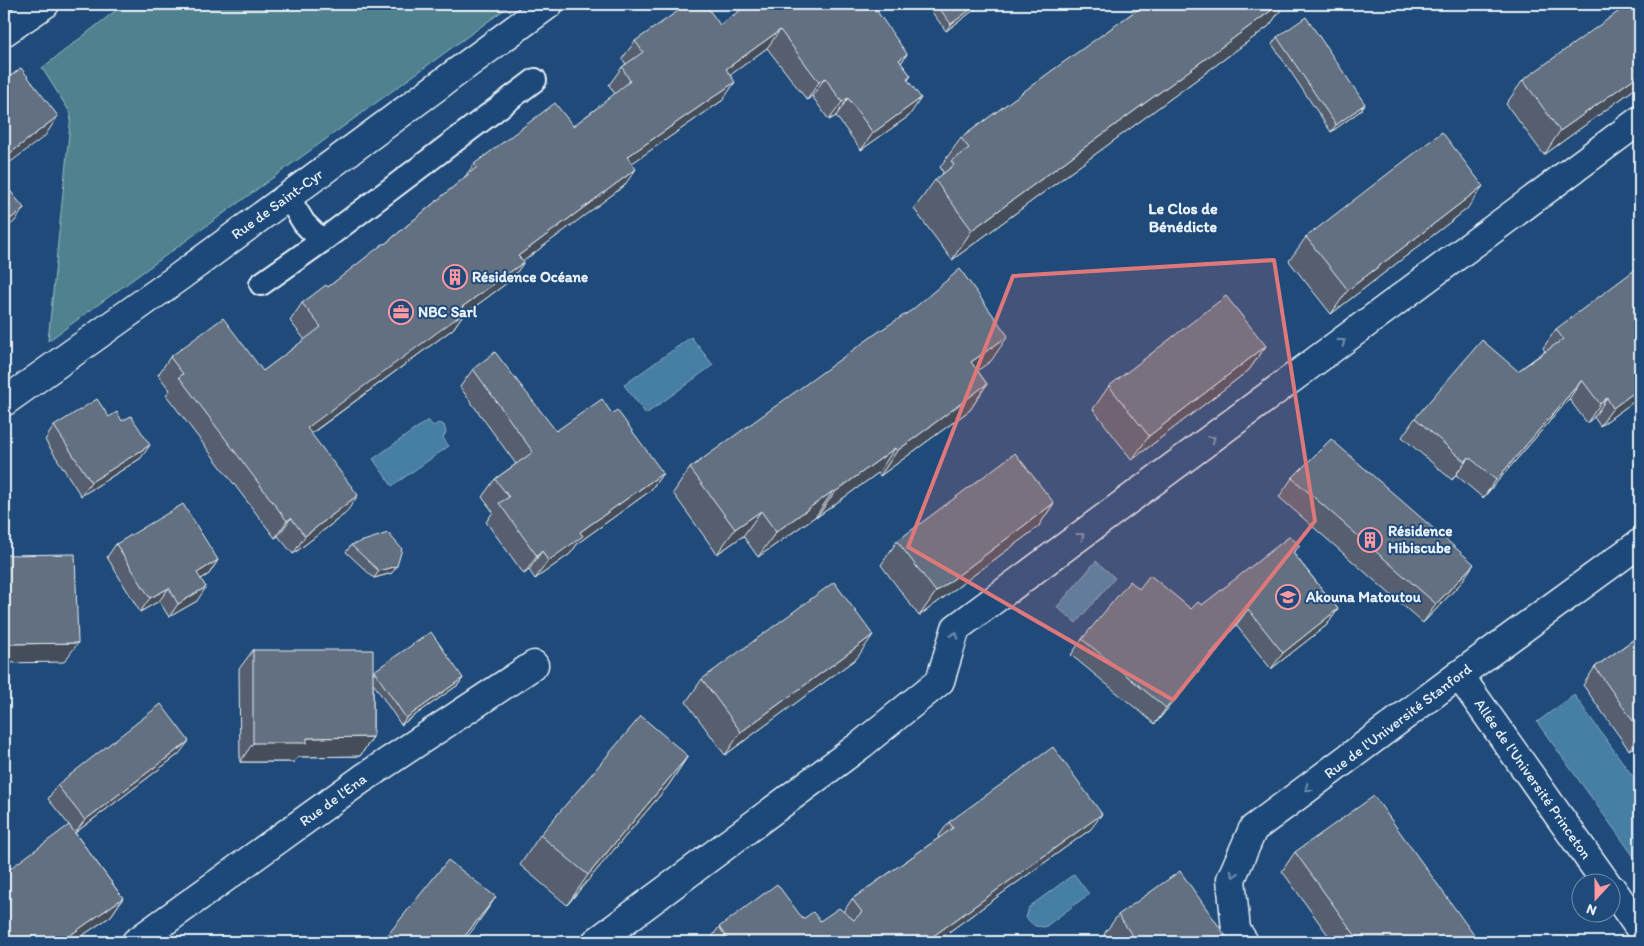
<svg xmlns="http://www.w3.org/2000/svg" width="1644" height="946" font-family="Itim,sans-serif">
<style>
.green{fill:#50828e;stroke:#9cbac3}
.water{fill:#477ea3;stroke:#87acc5}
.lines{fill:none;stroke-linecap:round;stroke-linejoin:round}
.lane-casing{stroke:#e8f1f8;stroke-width:26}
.street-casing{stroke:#e8f1f8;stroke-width:31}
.lane{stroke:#1f4a7a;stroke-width:22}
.street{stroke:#1f4a7a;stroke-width:28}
.wall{fill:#545f6f;stroke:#e8f1f8}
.shaded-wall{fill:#454e5a;stroke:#e8f1f8}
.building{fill:#626f81;stroke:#e8f1f8}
.oneway{stroke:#6f8dac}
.marked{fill:#dd787b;fill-opacity:0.2;stroke:#dd787b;stroke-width:4;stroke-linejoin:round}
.labels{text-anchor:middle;stroke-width:4;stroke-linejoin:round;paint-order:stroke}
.street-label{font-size:15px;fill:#e8f1f8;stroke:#1f4a7a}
.poi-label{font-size:15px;font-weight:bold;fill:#e8f1f8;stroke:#1f4a7a;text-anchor:start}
.neighbourhood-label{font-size:16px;font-weight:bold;fill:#e8f1f8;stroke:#1f4a7a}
</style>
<rect width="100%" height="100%" fill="#1f4a7a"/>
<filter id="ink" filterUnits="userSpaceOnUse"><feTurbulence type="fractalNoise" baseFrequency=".02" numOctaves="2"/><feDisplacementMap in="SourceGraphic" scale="10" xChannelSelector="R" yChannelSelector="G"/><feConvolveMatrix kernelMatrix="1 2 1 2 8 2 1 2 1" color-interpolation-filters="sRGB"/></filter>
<g filter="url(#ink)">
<path class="green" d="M124 4H512L48 341 71 114 42 68Z"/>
<g class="water">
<path d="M691 337 713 365 646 414 624 385Z"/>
<path d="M428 420 433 426 439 423 444 425 446 432 443 438 449 446 392 486 373 459Z"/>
<path d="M1096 561 1115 578 1076 623 1057 607Z"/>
<path d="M1574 695 1634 778 1640 775V865L1537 722Z"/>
<path d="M1074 874 1089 894 1045 927 1035 926 1026 918 1029 907Z"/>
</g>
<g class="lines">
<defs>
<g id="lane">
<path d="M288 197 304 223 322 241"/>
<path d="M261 284 322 241 535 80"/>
</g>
<g id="street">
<path d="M4 32 45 4"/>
<path d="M4 402 179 277 549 4"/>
<path d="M1459 675 1607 884"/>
<path d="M1612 889 1640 929"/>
<path d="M136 942 362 779 534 665"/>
<path d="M596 942 862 744 940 681 956 628 1640 120"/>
<path d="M1244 942 1236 930 1231 879 1253 829 1459 675 1640 543"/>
</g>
</defs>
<use href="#lane" class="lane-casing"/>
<use href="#street" class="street-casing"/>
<use href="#lane" class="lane"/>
<use href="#street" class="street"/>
</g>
<g class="wall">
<path d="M749 4 907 54 901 63 911 76 908 80 909 116 861 150 836 116 829 120 812 96 807 100 767 48 730 75 723 100 632 163 624 186 523 261 524 262 511 280 462 316 453 329 311 434 346 513 293 554 278 536 275 538 166 395 170 390 158 375 170 357 263 371 305 340 290 321 302 303 328 287 385 244 464 178 474 164 573 126 597 108 615 94 609 85 622 67 626 64 622 59 635 41 720 25Z"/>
<path d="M926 4H982L946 31Z"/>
<path d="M1145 4H1285L1269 26 952 260 914 209 935 180 942 175 943 172 940 167 961 138Z"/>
<path d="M1640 4V85L1544 155 1506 104 1523 80Z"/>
<path d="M1277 37 1365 104 1360 111 1331 132 1272 44Z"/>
<path d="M1467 209 1331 314 1289 261 1306 237Z"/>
<path d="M1556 329 1640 397 1600 426 1594 417 1587 423 1569 399 1483 498 1456 475 1452 480 1402 437 1415 418 1518 371 1545 351 1543 348Z"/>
<path d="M1266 346 1249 370 1132 460 1093 409 1109 386Z"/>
<path d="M991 361 977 370 987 384 970 410 880 476 878 473 817 517 816 516 758 557 743 536 717 554 673 493 690 468Z"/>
<path d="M473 369 556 431 663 473 650 491 578 543 570 554 535 579 529 570 524 574 486 522 493 512 482 497 495 479 516 464 460 387Z"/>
<path d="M109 417 122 421 141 458 81 496 45 440 54 426Z"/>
<path d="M1292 478 1461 583 1423 623 1279 497Z"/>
<path d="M1054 503 1038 527 919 616 881 565 897 541Z"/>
<path d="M116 544 218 560 209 574 201 579 197 601 169 617 159 601 140 612 107 557Z"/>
<path d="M351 545 392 573 374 578 346 552Z"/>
<path d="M1294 554 1338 609 1327 625 1271 669 1236 625 1155 724 1071 655 1082 639 1139 589 1191 609 1202 605Z"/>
<path d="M1640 635V742L1629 750 1583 685 1595 667Z"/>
<path d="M253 650 373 674 374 671 463 678 458 685 401 725 373 683V737L360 756 298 757 294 762H240L239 669Z"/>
<path d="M857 658 725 755 686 702 702 679Z"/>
<path d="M179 754 75 833 123 898 111 916 73 942 69 825 48 799 57 785Z"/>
<path d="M688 756 668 786 567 905 520 865 540 835Z"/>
<path d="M949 822 1091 829 935 942H709V941L719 927 803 919 820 921 844 911 852 899 939 838 938 837Z"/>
<path d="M1295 852 1479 942H1333L1282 871Z"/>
<path d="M1118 915 1230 942H1110L1104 934Z"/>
</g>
<g class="shaded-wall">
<path d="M978 4H982L946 31 951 24Z"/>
<path d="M1280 4H1285L1269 26 952 260 972 230Z"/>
<path d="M780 30 767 48 714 87 726 69Z"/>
<path d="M907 54 895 72 899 60Z"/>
<path d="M1640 74V85L1544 155 1560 131Z"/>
<path d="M825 78 812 96 807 100 819 82Z"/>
<path d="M735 82 723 100 615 175 627 157Z"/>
<path d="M848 98 836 116 829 120 842 102Z"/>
<path d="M921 98 909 116 861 150 873 133Z"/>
<path d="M1365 104 1360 111 1331 132 1336 125Z"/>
<path d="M58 116 45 136 4 167V158Z"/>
<path d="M636 169 624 186 506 274 518 256Z"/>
<path d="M1483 186 1467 209 1331 314 1348 290Z"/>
<path d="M24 208 15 221 4 230V224Z"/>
<path d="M524 262 511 280 462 316 453 329 294 446 307 428 462 307Z"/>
<path d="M1008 336 991 361 954 387 971 362Z"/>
<path d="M1266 346 1249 370 1132 460 1149 436Z"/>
<path d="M1582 380 1569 399 1483 498 1496 480Z"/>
<path d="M987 384 970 410 880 476 897 451Z"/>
<path d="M1640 388V397L1600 426 1613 408Z"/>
<path d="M1607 398 1594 417 1587 423 1600 404Z"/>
<path d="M150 445 141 458 81 496 91 482Z"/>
<path d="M895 448 878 473 817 517 835 492Z"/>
<path d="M1469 457 1456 475 1452 480 1465 462Z"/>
<path d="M663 473 650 491 578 543 570 554 535 579 548 561 580 532Z"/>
<path d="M833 491 816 516 758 557 776 532Z"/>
<path d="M358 495 346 513 293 554 305 536Z"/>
<path d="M1054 503 1038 527 919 616 936 592Z"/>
<path d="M761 511 743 536 717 554 735 529Z"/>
<path d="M291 518 278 536 275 538 287 521Z"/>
<path d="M542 551 529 570 524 574 537 556Z"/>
<path d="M218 560 209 574 188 587 197 573Z"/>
<path d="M1474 564 1461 583 1423 623 1436 604Z"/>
<path d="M397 566 392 573 374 578 379 571Z"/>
<path d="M206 587 197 601 169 617 178 604Z"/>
<path d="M169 588 159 601 140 612 150 598Z"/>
<path d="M1248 609 1236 625 1155 724 1166 708Z"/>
<path d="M1338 609 1327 625 1271 669 1283 653Z"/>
<path d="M873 635 857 658 725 755 741 732Z"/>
<path d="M78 643 64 662 4 663V644Z"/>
<path d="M463 678 458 685 401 725 406 718Z"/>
<path d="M1640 733V742L1629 750Z"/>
<path d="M373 737 360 756 298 757 294 762H240L253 743 307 738Z"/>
<path d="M189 741 179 754 75 833 85 820Z"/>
<path d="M688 756 668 786 567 905 588 875Z"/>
<path d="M1102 814 1091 829 935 942H925Z"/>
<path d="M496 897 475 927 463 942H460Z"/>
<path d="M123 898 111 916 73 942 69 936Z"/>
</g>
<g class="building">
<path d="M688 4H705L720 25 749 4H872L907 54 899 60 911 76 907 79 921 98 873 133 848 98 842 102 825 78 819 82 780 30 726 69 735 82 627 157 636 169 518 256 524 262 462 307 465 312 307 428 358 495 305 536 291 518 287 521 179 377 183 374 170 357 223 318 263 371 321 327 302 303 326 285 328 287 384 243 385 244 477 167 474 164 555 103 573 126 597 108 630 81 622 67 643 52 635 41Z"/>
<path d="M936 4H978L951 24Z"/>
<path d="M1145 4H1280L972 230 935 180 954 165 951 161 969 148 961 138 1050 72Z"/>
<path d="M1629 4H1640V74L1560 131 1523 80Z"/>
<path d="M1306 17 1365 104 1336 125 1277 37Z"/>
<path d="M21 68 58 116 4 158V81Z"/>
<path d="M1442 132 1483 186 1348 290 1306 237Z"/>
<path d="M4 183 24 208 4 224Z"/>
<path d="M1640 266V388L1613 408 1607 398 1600 404 1582 380 1496 480 1469 457 1465 462 1415 418 1482 340 1518 371 1563 339 1556 329Z"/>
<path d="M960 269 1008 336 971 362 987 384 897 451 895 448 835 492 833 491 776 532 761 511 735 529 690 468 878 332 912 310Z"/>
<path d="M1226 296 1266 346 1149 436 1109 386Z"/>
<path d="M495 352 556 431 602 399 612 414 617 410 663 473 580 532 583 536 548 561 542 551 537 556 499 503 509 497 495 479 533 452 473 369Z"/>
<path d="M97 399 109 417 117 412 122 421 131 416 150 445 91 482 54 426Z"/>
<path d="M1331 439 1474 564 1436 604 1292 478Z"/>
<path d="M1015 453 1054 503 936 592 897 541Z"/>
<path d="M183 504 218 560 197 573 206 587 178 604 169 588 150 598 116 544Z"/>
<path d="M388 533 402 549 397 566 379 571 351 545Z"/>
<path d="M1290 536 1300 546 1293 553 1338 609 1283 653 1248 609 1166 708 1082 639 1130 581 1139 589 1150 575 1191 609 1198 602 1202 605Z"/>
<path d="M75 554 78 643 4 644V555Z"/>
<path d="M834 582 873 635 741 732 702 679Z"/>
<path d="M431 632 463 678 406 718 374 671Z"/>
<path d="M1640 635V731L1595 667Z"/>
<path d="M253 650H373V737L307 738V743H253Z"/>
<path d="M161 704 189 741 85 820 57 785Z"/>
<path d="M641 716 688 756 588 875 540 835Z"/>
<path d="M1053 747 1102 814 925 942H730L719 927 777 884 803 919 813 912 820 921 839 908 854 920 862 912 852 899 953 828 949 822Z"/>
<path d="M1374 796 1479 942H1360L1295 852Z"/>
<path d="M69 825 123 898 69 936 73 942H4V873Z"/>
<path d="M448 860 496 897 460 942H382Z"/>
<path d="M1180 871 1230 942H1137L1118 915Z"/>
</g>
<defs><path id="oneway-chevron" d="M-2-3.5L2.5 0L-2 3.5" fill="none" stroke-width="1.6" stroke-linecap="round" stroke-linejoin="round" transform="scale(1.25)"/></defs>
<g class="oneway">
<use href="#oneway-chevron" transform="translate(1342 342) rotate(-37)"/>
<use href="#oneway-chevron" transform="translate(1212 439) rotate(-37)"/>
<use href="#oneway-chevron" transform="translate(1081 536) rotate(-36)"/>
<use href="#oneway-chevron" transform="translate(955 635) rotate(-70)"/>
<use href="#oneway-chevron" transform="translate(1308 788) rotate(143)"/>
<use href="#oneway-chevron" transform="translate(1234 874) rotate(107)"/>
</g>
</g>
<path class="marked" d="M1274 260 1315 521 1173 700 908 547 1013 276Z"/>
<defs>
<symbol id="building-ring" viewBox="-11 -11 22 22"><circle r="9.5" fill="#1f4a7a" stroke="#ff9aa2" stroke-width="1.5"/><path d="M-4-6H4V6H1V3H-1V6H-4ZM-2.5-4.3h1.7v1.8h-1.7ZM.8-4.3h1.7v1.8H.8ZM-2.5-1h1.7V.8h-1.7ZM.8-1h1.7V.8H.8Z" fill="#ff9aa2"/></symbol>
<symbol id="office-ring" viewBox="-11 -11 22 22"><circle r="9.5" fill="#1f4a7a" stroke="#ff9aa2" stroke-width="1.5"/><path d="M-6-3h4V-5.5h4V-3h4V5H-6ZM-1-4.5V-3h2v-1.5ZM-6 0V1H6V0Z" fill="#ff9aa2"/></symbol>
<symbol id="school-ring" viewBox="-11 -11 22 22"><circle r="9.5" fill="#1f4a7a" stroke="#ff9aa2" stroke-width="1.5"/><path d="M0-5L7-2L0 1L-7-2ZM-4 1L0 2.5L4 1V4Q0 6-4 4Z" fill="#ff9aa2"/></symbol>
</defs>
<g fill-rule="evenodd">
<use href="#building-ring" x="441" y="263" width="28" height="28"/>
<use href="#office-ring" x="387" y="298" width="28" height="28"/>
<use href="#building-ring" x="1356" y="526" width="28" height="28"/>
<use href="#school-ring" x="1274" y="583" width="28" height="28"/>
</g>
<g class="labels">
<g class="street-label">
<text transform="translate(277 204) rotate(-36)" y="5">Rue de Saint-Cyr</text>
<text transform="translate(1398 721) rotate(-37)" y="5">Rue de l'Université Stanford</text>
<text transform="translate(1533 779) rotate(55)" y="5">Allée de l'Université Princeton</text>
<text transform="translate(333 800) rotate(-36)" y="5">Rue de l'Ena</text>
</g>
<g class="poi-label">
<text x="472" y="282">Résidence Océane</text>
<text x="418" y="317">NBC Sarl</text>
<text x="1388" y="536">Résidence<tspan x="1388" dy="17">Hibiscube</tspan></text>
<text x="1306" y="602">Akouna Matoutou</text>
</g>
<g class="neighbourhood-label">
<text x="1183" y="214">Le Clos de<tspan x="1183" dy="18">Bénédicte</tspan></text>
</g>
</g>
<rect width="1644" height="946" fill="none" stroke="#1f4a7a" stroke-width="20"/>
<rect x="10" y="10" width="1624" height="926" fill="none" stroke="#e8f1f8" stroke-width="2" filter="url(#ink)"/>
<g transform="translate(1596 898) rotate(201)"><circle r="24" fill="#1f4a7a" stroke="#6f8dac"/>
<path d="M0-4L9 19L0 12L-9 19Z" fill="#ff9aa2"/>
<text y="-8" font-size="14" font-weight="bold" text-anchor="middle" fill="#e8f1f8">N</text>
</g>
</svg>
